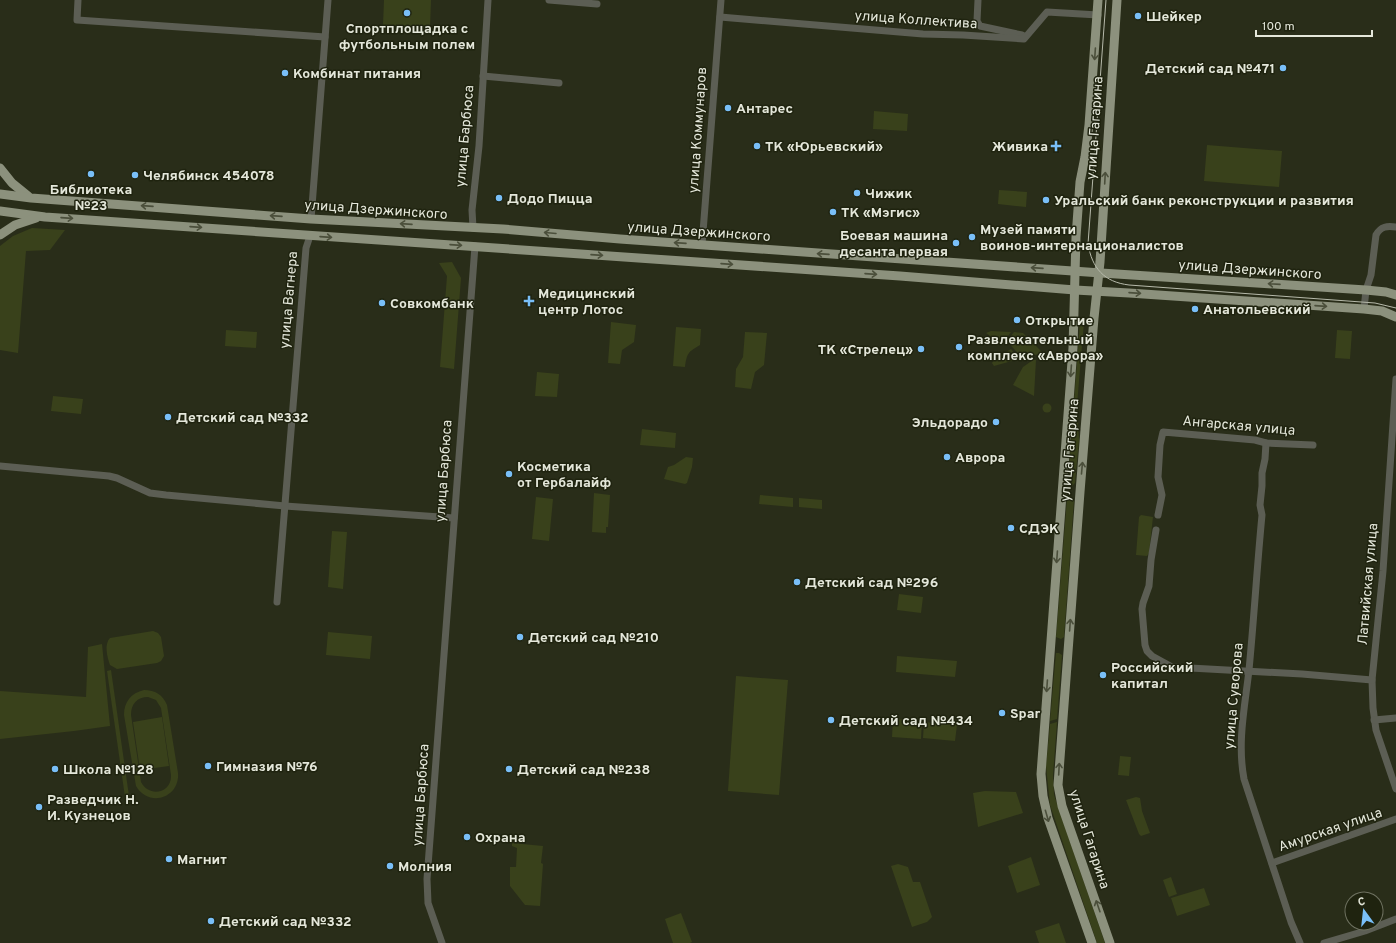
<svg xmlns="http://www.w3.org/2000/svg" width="1396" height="943" font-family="Overpass,sans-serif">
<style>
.green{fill:#39411b;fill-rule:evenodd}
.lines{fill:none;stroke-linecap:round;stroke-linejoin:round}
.minor{stroke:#5c5e54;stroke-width:7}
.major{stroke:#8c917d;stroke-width:9}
.tram{stroke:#b7baab;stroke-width:1}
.oneway{stroke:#4b4f3b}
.poi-dot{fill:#79bff8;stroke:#1f230f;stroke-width:1.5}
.labels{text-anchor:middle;stroke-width:3;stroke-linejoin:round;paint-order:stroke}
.poi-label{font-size:14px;font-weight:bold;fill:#e4e7da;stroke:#1f230f;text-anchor:start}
.street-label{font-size:14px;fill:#e4e7da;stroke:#1f230f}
</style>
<rect width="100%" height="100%" fill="#292d19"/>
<g class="green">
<path d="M384 0H431L430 28 383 25Z"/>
<path d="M874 111 908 114 907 131 873 129Z"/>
<path d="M1207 145 1282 151 1279 187 1204 181Z"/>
<path d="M999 190 1027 192 1026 207 998 204Z"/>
<path d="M32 228 65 230 50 250 26 251 18 353 0 350V246L13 236Z"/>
<path d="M452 262 461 278 454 369 440 367 447 276 439 263Z"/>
<path d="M611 322 636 325 634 342 622 350 620 364 608 363Z"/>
<path d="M1080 322H1084L1077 405 1079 440 1075 483 1072 486 1069 485 1068 483Z"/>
<path d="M676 327 701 329 700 345C688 352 687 353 685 367L673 366Z"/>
<path d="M226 330 257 332 256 348 225 346Z"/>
<path d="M1337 330 1352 331 1350 359 1335 358Z"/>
<path d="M991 331 1011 332 1006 339 999 342 986 333Z"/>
<path d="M745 332 767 333 764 365 755 372 751 389 735 387 736 369 743 357Z"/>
<path d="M1014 332 1023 333 1043 353 1022 358 1007 341Z"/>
<path d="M1011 349 1019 359 994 366 992 363 999 353 1003 354Z"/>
<path d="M1033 360H1036L1034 396 1013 385 1023 367Z"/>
<path d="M537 372 559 374 557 397 535 396Z"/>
<path d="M53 396 83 399 81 414 51 411Z"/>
<circle cx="1047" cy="408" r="4.5"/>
<path d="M642 429 676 433 675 448 640 445Z"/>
<path d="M686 457 693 458 692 467 687 483 685 484 664 479 668 467 674 465Z"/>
<path d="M594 493 610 495 608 527H606V533L592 532Z"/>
<path d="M760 495 793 498V507L759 504Z"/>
<path d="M536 497 553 499 549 541 532 539Z"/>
<path d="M1069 497H1072L1074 500 1064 637 1061 639 1056 637 1067 499Z"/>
<path d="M799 498 822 500V509L799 507Z"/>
<path d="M1141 515 1153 517 1149 553 1147 556 1136 555 1139 517Z"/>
<path d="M332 531 347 532 343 589 328 587Z"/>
<path d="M899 594 923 597 921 613 897 610Z"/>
<path d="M153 631 158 633 161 637 164 656 161 661 157 663 117 669 110 665C107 657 104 644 110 638Z"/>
<path d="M328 632 372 636 370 659 326 655Z"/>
<path d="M102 644 110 726 74 731 0 739V691L86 697 88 647Z"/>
<path d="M1056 653H1059L1062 655 1057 719 1050 721Z"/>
<path d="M897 656 957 661 955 677 896 672Z"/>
<path d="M111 670 130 803 126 804 107 671Z"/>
<path d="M736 676 788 680 779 795 728 791Z"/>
<path d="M144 690C155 690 163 695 167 705L178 773C180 798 149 808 136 786L124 715C124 702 131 693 144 690ZM148 697 156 700 161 708 171 775C172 793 149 798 141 782L131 715C131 704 137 697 148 697Z"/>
<path d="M162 717 169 766 140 770 133 722Z"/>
<path d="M893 719 922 721 921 739 892 737Z"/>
<path d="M924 722 957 725 955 741 923 738Z"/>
<path d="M1057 722 1053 775 1054 795 1105 943H1097L1050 805 1046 766 1050 724Z"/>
<path d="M1120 756 1131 757 1129 776 1118 775Z"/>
<path d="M985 791 1016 792 1023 813 978 827 973 793Z"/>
<path d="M1136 797 1140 798 1142 811 1150 833 1141 836 1139 834 1126 800Z"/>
<path d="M512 843 543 846 541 863 543 864 540 906 525 905 510 886V867H516L517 848 512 846Z"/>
<path d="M1031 857 1040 885 1017 893 1008 866Z"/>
<path d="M898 864 908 867 913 882H920L932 917 927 922 912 927 891 866Z"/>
<path d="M1171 877 1177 894 1169 897 1163 880Z"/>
<path d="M1204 888 1210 905 1177 916 1171 898Z"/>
<path d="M681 913 692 942 690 943H673L665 919Z"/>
<path d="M1059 923 1066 943H1039L1035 931Z"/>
</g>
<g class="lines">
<g class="minor">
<path d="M78 0 77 20 325 37"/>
<path d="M549 0 597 4"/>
<path d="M978 0 977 21 980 26 1022 35"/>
<path d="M720 17 923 34 963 35 1024 39 1047 12 1098 15"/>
<path d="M483 76 559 83"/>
<path d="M311 219 328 0"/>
<path d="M473 228 472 210 479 146 488 0"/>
<path d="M702 245 721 0"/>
<path d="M1364 309 1366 290 1371 275 1376 235C1381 226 1387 226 1396 227"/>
<path d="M1396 379 1383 571 1372 680 1373 708 1376 730 1396 789"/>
<path d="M1266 443 1265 459 1262 473V486L1260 505 1262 515C1257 567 1254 618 1249 670 1245 706 1237 742 1244 779L1291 922 1300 943"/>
<path d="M0 466 109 476 117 478 150 493 166 495 285 506 454 518"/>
<path d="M1158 515 1162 495 1158 477 1160 445 1163 432 1255 440 1266 443 1313 445"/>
<path d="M1156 530 1151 560 1149 586 1143 603 1142 609 1145 645 1147 651 1152 656 1172 667 1302 674 1372 680"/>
<path d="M277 602 306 248 310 236"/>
<path d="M1374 720 1396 718"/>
<path d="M1272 863 1396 819"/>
<path d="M442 943 428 903 427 879 475 246"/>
<path d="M1324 943 1365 931 1396 919"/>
</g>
<g class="major">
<path d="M0 168 12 183 28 196"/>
<path d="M0 194 31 198 311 219 503 229 620 239 1101 273 1366 290 1386 292 1396 295"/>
<path d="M0 211 45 217 900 276 1075 290 1129 293 1364 309 1382 311 1396 317"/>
<path d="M0 235 15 225 36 218"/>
<path d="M1092 943 1048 818 1043 796 1041 774 1073 348 1076 237 1080 182 1085 157 1089 125 1098 0"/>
<path d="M1110 943 1062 806 1058 785 1080 492 1094 318 1100 262 1117 0"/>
</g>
<path class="tram" d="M1106 0 1088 244C1092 268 1104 282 1129 285L1375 303 1396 308"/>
</g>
<defs><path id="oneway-shaft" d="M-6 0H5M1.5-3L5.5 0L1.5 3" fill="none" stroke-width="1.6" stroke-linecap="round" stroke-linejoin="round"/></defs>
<g class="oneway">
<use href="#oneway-shaft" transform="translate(1095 54) rotate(94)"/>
<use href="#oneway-shaft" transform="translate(1105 178) rotate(-87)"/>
<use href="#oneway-shaft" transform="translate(147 206) rotate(-176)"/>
<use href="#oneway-shaft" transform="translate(276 216) rotate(-176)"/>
<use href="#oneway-shaft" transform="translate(67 218) rotate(4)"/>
<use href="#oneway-shaft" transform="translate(406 224) rotate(-176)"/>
<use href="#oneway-shaft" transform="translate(196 227) rotate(4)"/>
<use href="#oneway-shaft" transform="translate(550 233) rotate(-175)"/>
<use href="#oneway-shaft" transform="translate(326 237) rotate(4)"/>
<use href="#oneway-shaft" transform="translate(680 243) rotate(-176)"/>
<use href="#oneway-shaft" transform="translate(456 245) rotate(4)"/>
<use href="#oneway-shaft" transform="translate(823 254) rotate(-176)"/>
<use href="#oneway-shaft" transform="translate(597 255) rotate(4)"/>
<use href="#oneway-shaft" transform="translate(727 264) rotate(4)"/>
<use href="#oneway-shaft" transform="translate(1037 268) rotate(-176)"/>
<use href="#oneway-shaft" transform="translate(871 274) rotate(4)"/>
<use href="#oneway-shaft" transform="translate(1274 284) rotate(-176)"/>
<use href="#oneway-shaft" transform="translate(1135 293) rotate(4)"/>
<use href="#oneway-shaft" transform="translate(1321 306) rotate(4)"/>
<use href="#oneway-shaft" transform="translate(1071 371) rotate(94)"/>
<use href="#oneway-shaft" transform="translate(1082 468) rotate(-85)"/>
<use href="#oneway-shaft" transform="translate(1057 557) rotate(94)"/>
<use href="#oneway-shaft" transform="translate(1070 625) rotate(-86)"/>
<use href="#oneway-shaft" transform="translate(1047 686) rotate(94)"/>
<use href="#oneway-shaft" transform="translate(1059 769) rotate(-87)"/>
<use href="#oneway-shaft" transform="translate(1047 816) rotate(74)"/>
<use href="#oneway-shaft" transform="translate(1098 906) rotate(-109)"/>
</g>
<g class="poi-dot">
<circle cx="407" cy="13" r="4"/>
<circle cx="1138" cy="16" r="4"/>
<circle cx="1283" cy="68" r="4"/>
<circle cx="285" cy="73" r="4"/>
<circle cx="728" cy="108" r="4"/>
<circle cx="757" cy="146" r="4"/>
<path d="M1054 140h4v4h4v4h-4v4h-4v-4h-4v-4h4z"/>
<circle cx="91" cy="174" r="4"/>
<circle cx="135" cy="175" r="4"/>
<circle cx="857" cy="193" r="4"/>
<circle cx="499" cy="198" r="4"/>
<circle cx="1046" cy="200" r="4"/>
<circle cx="833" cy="212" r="4"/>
<circle cx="972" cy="237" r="4"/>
<circle cx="956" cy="243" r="4"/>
<path d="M527 295h4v4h4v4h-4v4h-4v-4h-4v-4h4z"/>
<circle cx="382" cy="303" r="4"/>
<circle cx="1195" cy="309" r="4"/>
<circle cx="1017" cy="320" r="4"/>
<circle cx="959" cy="347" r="4"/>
<circle cx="921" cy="349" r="4"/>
<circle cx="168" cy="417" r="4"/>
<circle cx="996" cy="422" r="4"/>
<circle cx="947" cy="457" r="4"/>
<circle cx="509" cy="474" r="4"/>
<circle cx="1011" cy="528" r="4"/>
<circle cx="797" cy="582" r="4"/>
<circle cx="520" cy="637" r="4"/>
<circle cx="1103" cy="675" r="4"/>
<circle cx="1002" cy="713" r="4"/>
<circle cx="831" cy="720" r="4"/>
<circle cx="208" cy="766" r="4"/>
<circle cx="55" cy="769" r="4"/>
<circle cx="509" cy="769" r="4"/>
<circle cx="39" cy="807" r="4"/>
<circle cx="467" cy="837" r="4"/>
<circle cx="169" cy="859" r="4"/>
<circle cx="390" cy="866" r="4"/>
<circle cx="211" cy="921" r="4"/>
</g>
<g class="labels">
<g class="poi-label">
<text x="1146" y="21">Шейкер</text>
<text x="407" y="33" text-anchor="middle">Спортплощадка с<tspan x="407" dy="16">футбольным полем</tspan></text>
<text x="1275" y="73" text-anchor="end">Детский сад №471</text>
<text x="293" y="78">Комбинат питания</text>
<text x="736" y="113">Антарес</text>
<text x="765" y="151">ТК «Юрьевский»</text>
<text x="1048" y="151" text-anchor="end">Живика</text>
<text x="143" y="180">Челябинск 454078</text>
<text x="91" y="194" text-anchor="middle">Библиотека<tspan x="91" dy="16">№23</tspan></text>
<text x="865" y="198">Чижик</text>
<text x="507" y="203">Додо Пицца</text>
<text x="1054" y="205">Уральский банк реконструкции и развития</text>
<text x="841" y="217">ТК «Мэгис»</text>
<text x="980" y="234">Музей памяти<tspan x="980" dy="16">воинов-интернационалистов</tspan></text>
<text x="948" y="240" text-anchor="end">Боевая машина<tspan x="948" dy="16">десанта первая</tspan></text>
<text x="538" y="298">Медицинский<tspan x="538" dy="16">центр Лотос</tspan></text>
<text x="390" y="308">Совкомбанк</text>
<text x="1203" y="314">Анатольевский</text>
<text x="1025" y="325">Открытие</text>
<text x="967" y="344">Развлекательный<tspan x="967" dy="16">комплекс «Аврора»</tspan></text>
<text x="913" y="354" text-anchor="end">ТК «Стрелец»</text>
<text x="176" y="422">Детский cад №332</text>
<text x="988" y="427" text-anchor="end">Эльдорадо</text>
<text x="955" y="462">Аврора</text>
<text x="517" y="471">Косметика<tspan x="517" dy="16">от Гербалайф</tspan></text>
<text x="1019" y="533">СДЭК</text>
<text x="805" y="587">Детский сад №296</text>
<text x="528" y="642">Детский сад №210</text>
<text x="1111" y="672">Российский<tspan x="1111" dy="16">капитал</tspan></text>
<text x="1010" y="718">Spar</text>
<text x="839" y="725">Детский сад №434</text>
<text x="216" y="771">Гимназия №76</text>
<text x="63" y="774">Школа №128</text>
<text x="517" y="774">Детский сад №238</text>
<text x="47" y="804">Разведчик Н.<tspan x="47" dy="16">И. Кузнецов</tspan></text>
<text x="475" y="842">Охрана</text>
<text x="177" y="864">Магнит</text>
<text x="398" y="871">Молния</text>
<text x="219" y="926">Детский сад №332</text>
</g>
<g class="street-label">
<text transform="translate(916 19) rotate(4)" y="5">улица Коллектива</text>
<text transform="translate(1094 128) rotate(-86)" y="5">улица Гагарина</text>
<text transform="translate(697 130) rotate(-86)" y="5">улица Коммунаров</text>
<text transform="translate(464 136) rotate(-85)" y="5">улица Барбюса</text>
<text transform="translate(376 209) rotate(4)" y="5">улица Дзержинского</text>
<text transform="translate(699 231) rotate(4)" y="5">улица Дзержинского</text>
<text transform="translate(1250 269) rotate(4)" y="5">улица Дзержинского</text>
<text transform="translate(288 300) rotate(-85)" y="5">улица Вагнера</text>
<text transform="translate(1239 425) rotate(5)" y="5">Ангарская улица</text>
<text transform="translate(1069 450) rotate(-85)" y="5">улица Гагарина</text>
<text transform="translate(443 471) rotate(-86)" y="5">улица Барбюса</text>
<text transform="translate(1367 584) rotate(-85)" y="5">Латвийская улица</text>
<text transform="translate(1233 696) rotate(-85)" y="5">улица Суворова</text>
<text transform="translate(420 795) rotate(-86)" y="5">улица Барбюса</text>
<text transform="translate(1330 829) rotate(-19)" y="5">Амурская улица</text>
<text transform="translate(1090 839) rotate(72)" y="5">улица Гагарина</text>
</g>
</g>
<g transform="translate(1364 911) rotate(345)"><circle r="19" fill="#1f230f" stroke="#6e7160"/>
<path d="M0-3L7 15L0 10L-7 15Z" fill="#79bff8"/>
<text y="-6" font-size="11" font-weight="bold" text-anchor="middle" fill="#e4e7da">С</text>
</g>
<path d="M1256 30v6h116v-6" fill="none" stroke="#e4e7da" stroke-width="2"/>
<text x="1262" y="30" font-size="12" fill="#e4e7da" stroke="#1f230f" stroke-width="3" paint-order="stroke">100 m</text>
</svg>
